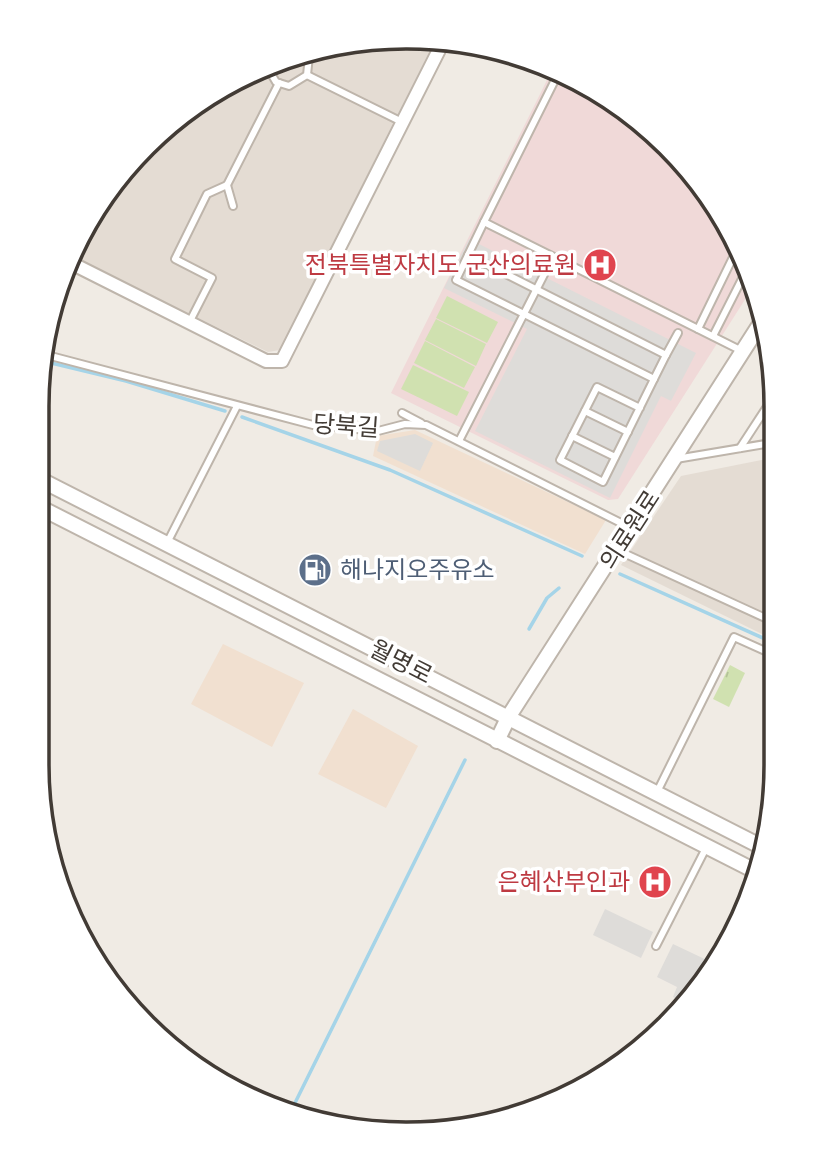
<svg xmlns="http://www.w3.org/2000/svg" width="813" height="1171" font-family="'Nunito Sans','Noto Sans KR',sans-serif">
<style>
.residential{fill:#e4dcd3}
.commercial{fill:#f1e0d0}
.medical{fill:#f0d9d8}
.park{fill:url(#park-tufts)}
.pitch{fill:#d0e1b0}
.parking{fill:#dedcd9}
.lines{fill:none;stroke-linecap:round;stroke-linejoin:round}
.stream{stroke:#a5d4e8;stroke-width:3.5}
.service-casing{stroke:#beb5ab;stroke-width:10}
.minor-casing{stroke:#beb5ab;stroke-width:16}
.tertiary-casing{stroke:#beb5ab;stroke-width:18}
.service{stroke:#fff;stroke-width:6}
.minor{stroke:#fff;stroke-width:12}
.tertiary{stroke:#fff;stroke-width:14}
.labels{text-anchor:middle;stroke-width:7;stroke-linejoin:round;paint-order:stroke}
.health-label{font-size:24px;fill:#be3a42;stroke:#fff;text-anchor:end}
.street-label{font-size:24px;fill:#423b35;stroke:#fff}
.service-label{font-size:24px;fill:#4e5e75;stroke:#fff;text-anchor:start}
.rim{fill:none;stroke:#423b35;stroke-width:3.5}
</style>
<defs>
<pattern id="park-tufts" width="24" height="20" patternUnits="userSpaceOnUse" patternTransform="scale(1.75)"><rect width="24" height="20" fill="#d0e1b0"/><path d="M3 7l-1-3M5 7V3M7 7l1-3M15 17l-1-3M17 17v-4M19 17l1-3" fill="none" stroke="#b4c298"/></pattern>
</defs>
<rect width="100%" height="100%" fill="#f0ebe4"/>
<g class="residential">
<path d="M407 37 434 42 280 350 268 352 75 258 73 250 83 232 145 145 265 65Z"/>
<path d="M771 458 774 640 621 565 681 476Z"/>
</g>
<g class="commercial">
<path d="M415 430 606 520 585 554 373 456 377 436Z"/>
<path d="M223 644 304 683 272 747 191 704Z"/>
<path d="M353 709 418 746 386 808 318 774Z"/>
</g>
<path class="medical" d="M553 68 668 145 738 243 753 287 618 499 608 500 391 393Z"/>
<path class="park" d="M730 665 745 673 729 707 713 699Z"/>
<g class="pitch">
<path d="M447 296 498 322 487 343 436 318Z"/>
<path d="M436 319 486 344 476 366 425 340Z"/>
<path d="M425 341 475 367 464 388 414 363Z"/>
<path d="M413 365 469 392 457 416 401 389Z"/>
</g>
<g class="parking">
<path d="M469 239 696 353 671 401 661 396 610 498 475 431 527 329 444 288Z"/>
<path d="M415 434 433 443 420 471 377 451 380 441Z"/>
<path d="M605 909 653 932 641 958 593 935Z"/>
<path d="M673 944 711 962 684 1003 673 997 677 987 657 977Z"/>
</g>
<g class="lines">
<g class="stream">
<path d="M43 361 126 381 225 411"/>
<path d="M242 417 390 470 582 556"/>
<path d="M620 574 774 643"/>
<path d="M529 629 547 598 559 588"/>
<path d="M290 1113 465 760"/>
</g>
<defs>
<g id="service">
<path d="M266 65 276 82 289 86 307 75 309 56"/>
<path d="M559 72 484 222 742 351"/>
<path d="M307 75 402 122"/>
<path d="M227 185 233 206"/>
<path d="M484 222 456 280 654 379 603 482 560 460 597 387 640 408"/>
<path d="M468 255 666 355 654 379"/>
<path d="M189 323 212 278 175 259 207 194 227 185 279 83"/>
<path d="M698 329 739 245"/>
<path d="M713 336 747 269"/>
<path d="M43 354 313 425 378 431 405 424 426 425 629 527"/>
<path d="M666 355 678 333"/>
<path d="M585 411 628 432"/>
<path d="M402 413 421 423"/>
<path d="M572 436 615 457"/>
<path d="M459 441 553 257"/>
<path d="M740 448 770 402"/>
<path d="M676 459 771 443"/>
<path d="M167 543 237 406"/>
<path d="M617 550 774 622"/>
<path d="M657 792 734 637 774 655"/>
<path d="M656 946 706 848"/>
</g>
<path id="minor" d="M69 262 266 361H282L442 44"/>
<g id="tertiary">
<path d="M41 480 760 846"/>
<path d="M41 508 755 871"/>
<path d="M497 741 509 716 764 318"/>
</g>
</defs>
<use href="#service" class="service-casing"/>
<use href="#minor" class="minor-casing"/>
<use href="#tertiary" class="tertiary-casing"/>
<use href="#service" class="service"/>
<use href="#minor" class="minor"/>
<use href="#tertiary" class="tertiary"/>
</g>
<defs>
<symbol id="hospital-disc" viewBox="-11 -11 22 22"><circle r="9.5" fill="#e0444e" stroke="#fff"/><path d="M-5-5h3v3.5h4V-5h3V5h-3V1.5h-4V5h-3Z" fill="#fff"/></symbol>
<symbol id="fuel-disc" viewBox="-11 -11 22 22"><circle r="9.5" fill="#5c6f8a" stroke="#fff"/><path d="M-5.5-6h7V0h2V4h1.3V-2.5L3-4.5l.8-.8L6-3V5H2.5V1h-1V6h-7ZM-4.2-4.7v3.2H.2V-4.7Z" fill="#fff"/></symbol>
</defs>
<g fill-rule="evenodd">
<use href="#hospital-disc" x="581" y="246" width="38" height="38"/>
<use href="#fuel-disc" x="296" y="551" width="38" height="38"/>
<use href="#hospital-disc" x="636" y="863" width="38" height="38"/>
</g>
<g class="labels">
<g class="health-label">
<text x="576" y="273">전북특별자치도 군산의료원</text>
<text x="630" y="890">은혜산부인과</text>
</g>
<g class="street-label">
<text transform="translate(346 426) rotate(4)" y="8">당북길</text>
<text transform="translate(630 530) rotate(-57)" y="8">의료원로</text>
<text transform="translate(401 662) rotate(27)" y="8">월명로</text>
</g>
<g class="service-label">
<text x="340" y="578">해나지오주유소</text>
</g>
</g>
<path d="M0 0H813V1171H0ZM406 49H407A357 357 0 0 1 764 406V765A357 357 0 0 1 407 1122H406A357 357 0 0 1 49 765V406A357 357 0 0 1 406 49Z" fill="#fff" fill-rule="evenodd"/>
<path class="rim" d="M406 49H407A357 357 0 0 1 764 406V765A357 357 0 0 1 407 1122H406A357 357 0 0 1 49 765V406A357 357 0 0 1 406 49Z"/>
</svg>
